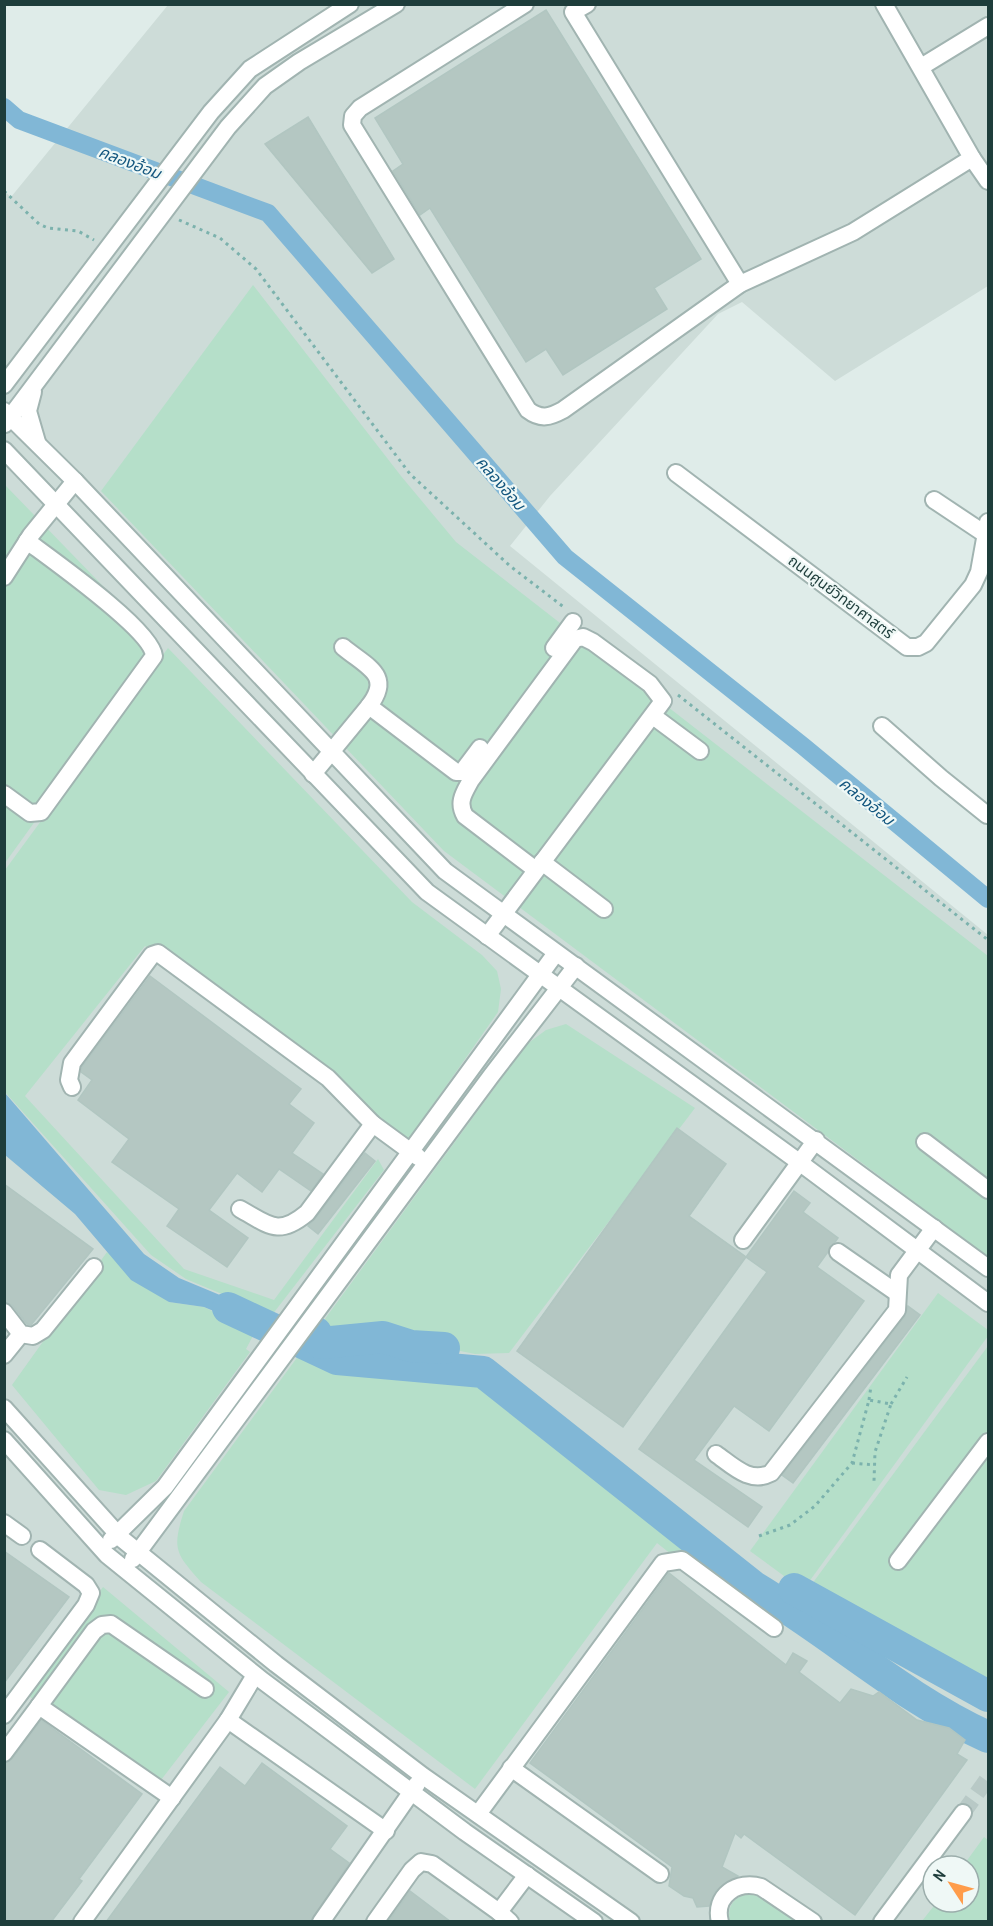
<svg xmlns="http://www.w3.org/2000/svg" width="993" height="1926" font-family="'Archivo Narrow','Noto Sans Thai',sans-serif">
<style>
.built{fill:#cddcd8;fill-rule:evenodd}
.green{fill:#b5dfc9}
.water{fill:#81b7d6}
.lines{fill:none;stroke-linecap:round;stroke-linejoin:round}
.canal{stroke:#81b7d6;stroke-width:18}
.river{stroke:#81b7d6;stroke-width:32}
.building{fill:#b4c7c2;stroke:#b1c6c1;stroke-width:1.5}
.minor-tunnel{stroke:#b8c9c6;stroke-width:16;stroke-dasharray:16 8;stroke-linecap:butt}
.minor-casing{stroke:#a1b4b1;stroke-width:20}
.path{stroke:#7cb2ad;stroke-width:3;stroke-dasharray:3 4.5;stroke-linecap:butt}
.minor{stroke:#fff;stroke-width:16}
.labels{text-anchor:middle;stroke-width:4.5;stroke-linejoin:round;paint-order:stroke}
.street-label{font-size:15px;fill:#1e3d3b;stroke:#eff8f6}
.water-label{font-size:16px;font-style:italic;fill:#13567e;stroke:#eff8f6}
</style>
<rect width="100%" height="100%" fill="#dfece9"/>
<path class="built" d="M168 5H988V286L835 381 742 302 718 314 550 496 510 546 988 935V1921H5L4 191 11 197ZM933 1866H969V1902H933Z"/>
<g class="green">
<path d="M253 285 401 476 456 542 988 956V1257L444 851 101 491Z"/>
<path d="M5 485 161 646 5 863Z"/>
<path d="M168 648 412 902 482 955 497 971 501 989 498 1012 409 1139 397 1134 145 946 25 1096 184 1269 274 1300 378 1159 384 1170 272 1315 186 1279 151 1255 5 1092V870Z"/>
<path d="M566 1024 695 1108 509 1353 475 1354 441 1347 411 1346 383 1337 324 1342 316 1331 527 1044 546 1030Z"/>
<path d="M107 1252 169 1302 204 1307 255 1332 246 1349 250 1352 156 1481 126 1495 99 1490 12 1385Z"/>
<path d="M938 1293 988 1330V1336L803 1590 750 1551Z"/>
<path d="M988 1346V1692L806 1592Z"/>
<path d="M299 1355 315 1361 325 1370 475 1378 746 1581 744 1600 773 1635 657 1543 475 1789 201 1582C175 1553 172 1549 184 1511Z"/>
<path d="M103 1587 229 1692 154 1789 26 1694Z"/>
<path d="M984 1837 988 1840V1921H922L937 1902H969V1866H963Z"/>
<path d="M750 1894 757 1896 795 1921H730C726 1906 735 1895 750 1894Z"/>
</g>
<path class="water" d="M5 1093 144 1254 179 1278 273 1317 259 1337 235 1320 204 1307 169 1302 131 1280 75 1214 5 1155Z"/>
<g class="lines">
<path class="canal" d="M4 107 19 120 268 213 565 557 803 746 988 899"/>
<g class="river">
<path d="M228 1308 337 1359 483 1372 754 1587C833 1634 904 1699 988 1737"/>
<path d="M316 1333 321 1343 383 1337 411 1346 444 1348"/>
<path d="M794 1589 988 1696"/>
</g>
</g>
<g class="building">
<path d="M546 10 701 259 654 288 667 309 563 375 546 349 526 362 430 208 420 215 393 171 403 164 375 118Z"/>
<path d="M308 117 394 259 372 273 265 144Z"/>
<path d="M150 976 301 1089 289 1104 314 1123 292 1153 323 1174 311 1191 279 1169 262 1192 237 1173 209 1210 248 1238 227 1267 167 1226 179 1209 112 1162 129 1139 78 1100 92 1080 81 1072 82 1067Z"/>
<path d="M677 1128 726 1164 689 1216 746 1257 623 1427 517 1351Z"/>
<path d="M365 1153 375 1161 318 1234 308 1226 315 1219Z"/>
<path d="M4 1184 93 1249 31 1325 27 1324 12 1305 4 1302Z"/>
<path d="M794 1191 810 1203 803 1212 838 1238 817 1267 864 1301 769 1431 734 1406 694 1460 762 1507 748 1527 639 1449 767 1272 746 1257Z"/>
<path d="M908 1306 920 1315 793 1483 782 1475 905 1316Z"/>
<path d="M4 1551 69 1597 4 1683Z"/>
<path d="M669 1573 786 1665 793 1653 807 1661 799 1672 840 1703 851 1689 873 1696 879 1692 917 1720 949 1728 965 1740 957 1754 967 1760 855 1915 744 1834 741 1838 735 1833 722 1867 738 1876 716 1890 709 1906 697 1907 693 1898 684 1896 669 1886 672 1867 530 1763Z"/>
<path d="M41 1720 142 1794 79 1879 82 1881 51 1922H4V1763L12 1759Z"/>
<path d="M262 1763 347 1826 330 1849 349 1863 311 1922H106L220 1767 245 1786Z"/>
<path d="M410 1891 451 1922H388Z"/>
</g>
<g class="lines">
<path class="minor-tunnel" d="M963 1813 988 1778"/>
<defs>
<g id="minor">
<path d="M525 4 360 108 353 116 352 125 528 410C541 420 550 417 563 410L740 284 853 232 972 158 884 4"/>
<path d="M587 4 573 12 740 284"/>
<path d="M921 67 988 26"/>
<path d="M972 158 988 181"/>
<path d="M4 385 211 112 250 69 350 4"/>
<path d="M33 392 28 411 37 442"/>
<path d="M4 411 75 481 445 871 988 1268"/>
<path d="M5 424 228 127 265 86 299 62 396 4"/>
<path d="M4 450 427 892 799 1162 988 1303"/>
<path d="M676 473 907 647H918L926 643 973 585 979 572 988 522"/>
<path d="M934 500 985 534"/>
<path d="M4 577 31 535 75 481"/>
<path d="M343 647C367 667 393 675 369 706"/>
<path d="M554 648 573 622"/>
<path d="M653 716 700 751"/>
<path d="M882 726 941 778 987 815 988 813"/>
<path d="M313 774 369 706 456 772H462L480 748"/>
<path d="M4 794 30 813 41 812 154 656C152 630 51 559 27 541"/>
<path d="M542 862 604 909"/>
<path d="M487 936 663 701 650 684 593 642 583 637 575 639 471 780C464 793 457 802 465 816L536 870"/>
<path d="M72 1087 69 1080 72 1063 152 955 158 953 328 1078 373 1124 418 1157"/>
<path d="M925 1142 988 1190"/>
<path d="M240 1209C269 1225 278 1237 307 1213L373 1124"/>
<path d="M743 1240 816 1140"/>
<path d="M838 1252 897 1293"/>
<path d="M4 1312 21 1334 33 1336 43 1330 94 1267"/>
<path d="M4 1355 21 1334"/>
<path d="M4 1408 122 1539 276 1664 423 1776 631 1922"/>
<path d="M4 1440 107 1555 263 1681 465 1832 594 1922"/>
<path d="M716 1454C733 1466 750 1484 771 1473L897 1310 899 1275 934 1228"/>
<path d="M4 1523 22 1536"/>
<path d="M111 1540 165 1487 556 953"/>
<path d="M133 1559 491 1076 576 966"/>
<path d="M898 1561 988 1442"/>
<path d="M39 1706 94 1631 102 1625 111 1624 205 1689"/>
<path d="M4 1715 86 1605 91 1593 86 1585 40 1550"/>
<path d="M228 1720 386 1831"/>
<path d="M4 1753 39 1706 172 1798"/>
<path d="M511 1768 660 1874"/>
<path d="M478 1814 663 1563 682 1560 774 1628"/>
<path d="M82 1922 228 1720 255 1675"/>
<path d="M321 1922 417 1784"/>
<path d="M375 1922 412 1870 421 1862 432 1864 499 1912"/>
<path d="M510 1922 499 1912 527 1875"/>
<path d="M720 1922C713 1895 738 1880 761 1887L813 1922"/>
<path d="M882 1922 963 1813"/>
</g>
</defs>
<use href="#minor" class="minor-casing"/>
<g class="path">
<path d="M4 191 39 224 48 228 78 231 94 240"/>
<path d="M179 220 220 238 256 269 410 474 510 566 565 608"/>
<path d="M678 695 988 940"/>
<path d="M869 1400 871 1386"/>
<path d="M891 1404 907 1377"/>
<path d="M852 1463 874 1465"/>
<path d="M759 1536 790 1525 815 1506 852 1463 869 1400 891 1404 875 1452 874 1481"/>
</g>
<use href="#minor" class="minor"/>
</g>
<g class="labels">
<g class="street-label">
<text transform="translate(841 597) rotate(37)" y="5">ถนนศูนย์วิทยาศาสตร์</text>
</g>
<g class="water-label">
<text transform="translate(130 162) rotate(21)" y="6">คลองอ้อม</text>
<text transform="translate(501 483) rotate(49)" y="6">คลองอ้อม</text>
<text transform="translate(867 801) rotate(39)" y="6">คลองอ้อม</text>
</g>
</g>
<rect width="993" height="1926" fill="none" stroke="#1e3d3b" stroke-width="12"/>
<g transform="translate(951 1884) rotate(306)"><circle r="28" fill="#eff8f6" stroke="#9badab" stroke-width="1.5"/>
<path d="M0-4.5L10 22L0 15L-10 22Z" fill="#ff9c4a"/>
<text y="-9" font-size="16" font-weight="bold" text-anchor="middle" fill="#1e3d3b">N</text>
</g>
</svg>
